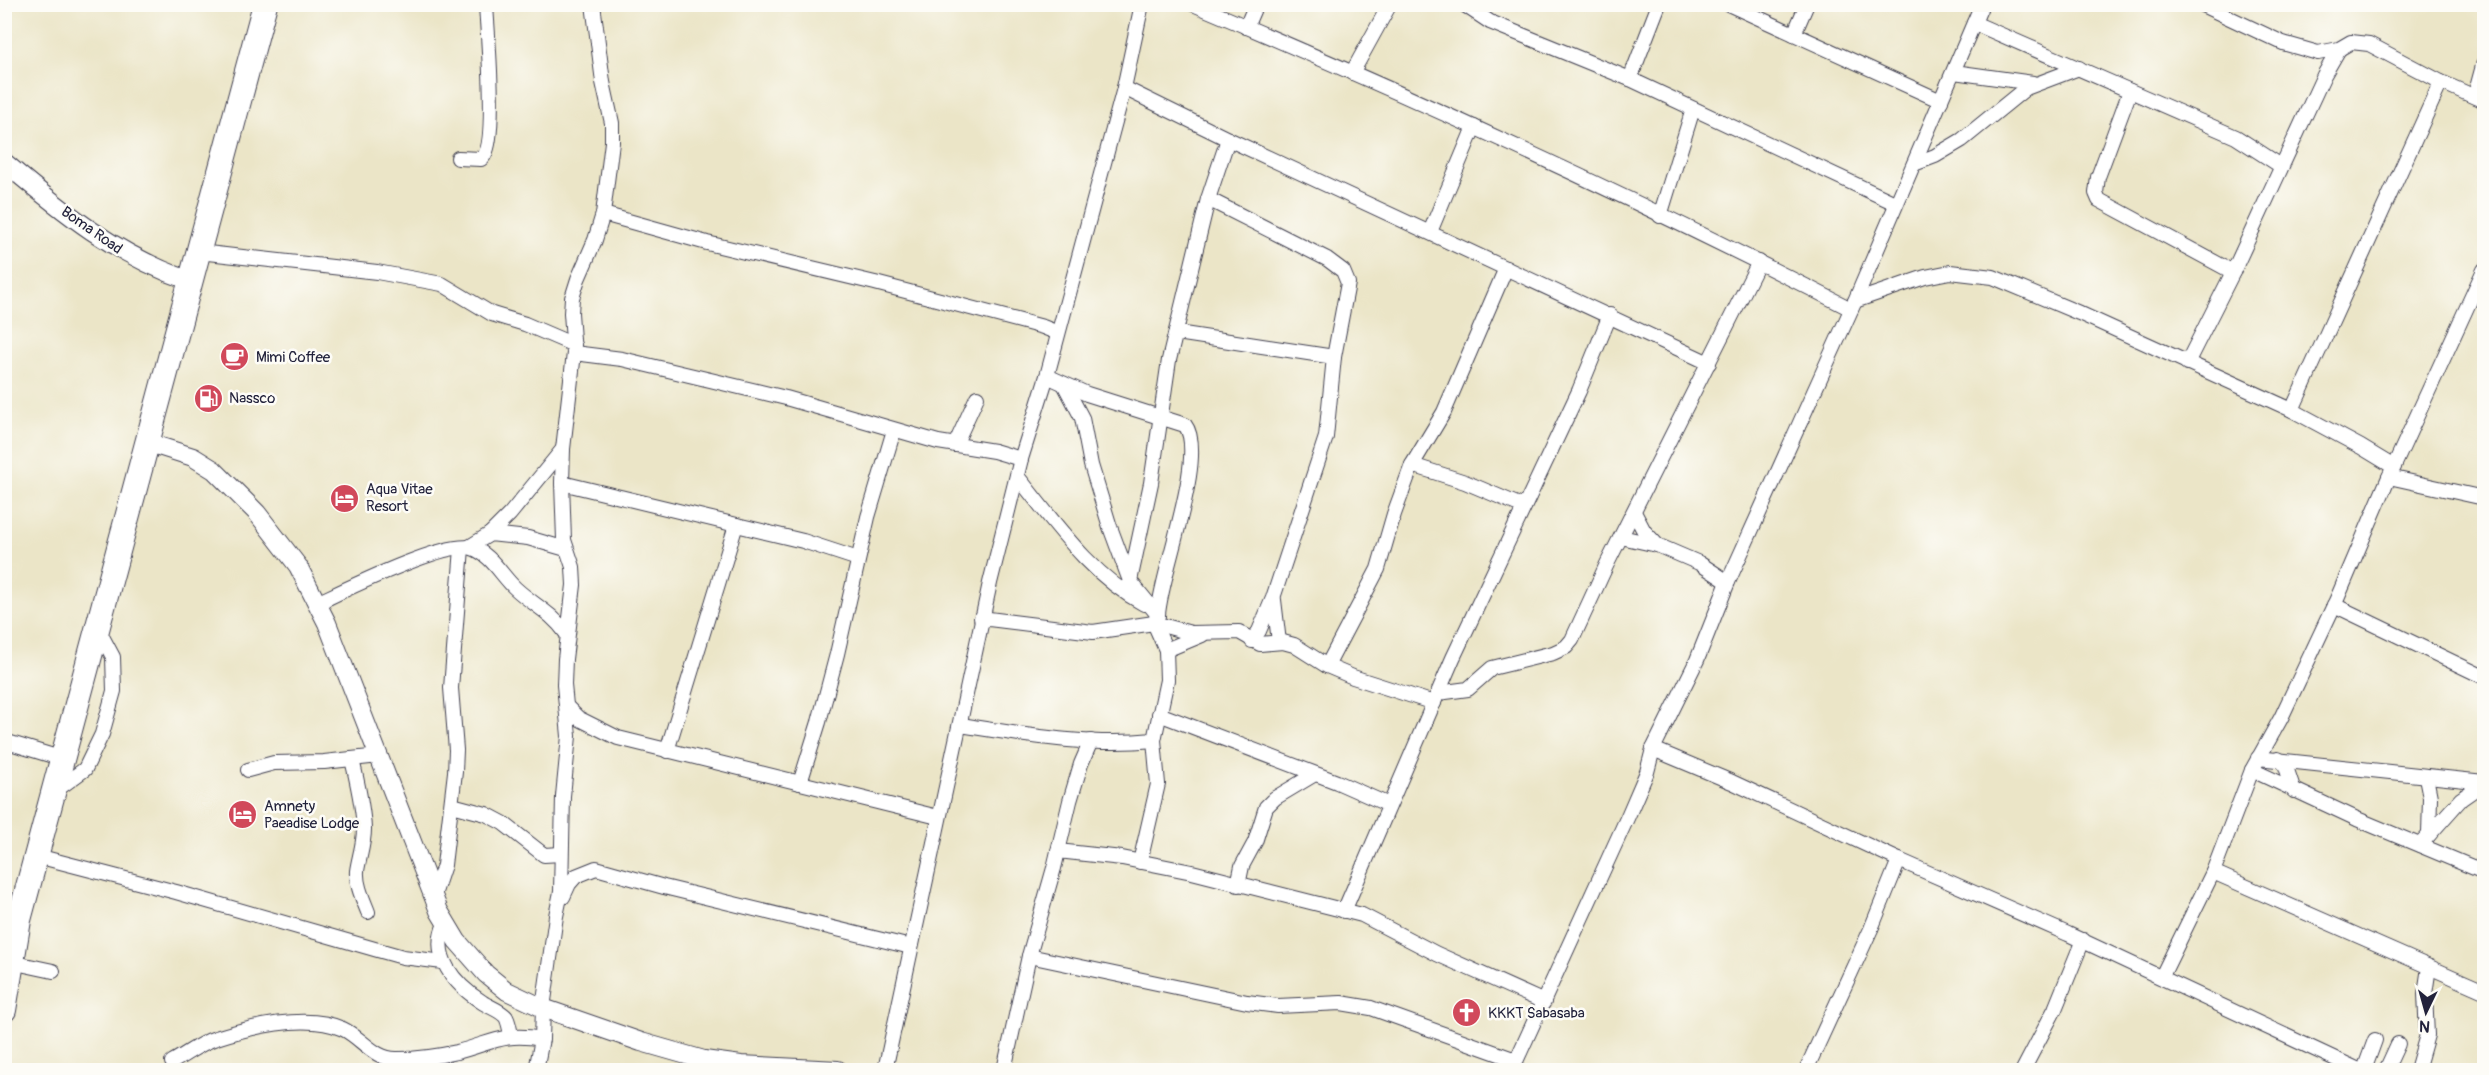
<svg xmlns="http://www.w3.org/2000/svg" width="2489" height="1075" font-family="Pangolin,sans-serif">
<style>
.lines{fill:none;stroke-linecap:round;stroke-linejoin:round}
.street-casing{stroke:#403f50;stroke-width:16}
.secondary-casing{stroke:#403f50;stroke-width:20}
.highway-casing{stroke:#403f50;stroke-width:26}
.street{stroke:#fff;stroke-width:14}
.secondary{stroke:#fff;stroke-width:18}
.highway{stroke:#fff;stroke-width:24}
.labels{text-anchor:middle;stroke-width:5;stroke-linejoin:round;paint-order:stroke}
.street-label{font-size:15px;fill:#22223b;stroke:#fdfcf7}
.poi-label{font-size:15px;fill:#22223b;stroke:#fdfcf7;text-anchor:start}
</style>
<rect width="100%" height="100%" fill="#fdfcf7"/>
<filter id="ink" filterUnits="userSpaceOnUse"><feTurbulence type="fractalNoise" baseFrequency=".0167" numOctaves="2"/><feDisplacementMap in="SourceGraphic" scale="12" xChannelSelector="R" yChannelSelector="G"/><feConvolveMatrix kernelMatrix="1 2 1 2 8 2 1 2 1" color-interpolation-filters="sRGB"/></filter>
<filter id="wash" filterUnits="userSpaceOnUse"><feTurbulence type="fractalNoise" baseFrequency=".008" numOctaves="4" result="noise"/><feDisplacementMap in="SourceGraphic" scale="24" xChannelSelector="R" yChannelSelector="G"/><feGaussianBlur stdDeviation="1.35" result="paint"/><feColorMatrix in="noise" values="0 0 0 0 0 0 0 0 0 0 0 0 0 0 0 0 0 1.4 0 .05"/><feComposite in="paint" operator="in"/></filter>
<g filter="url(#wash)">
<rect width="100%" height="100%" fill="#ebe5c7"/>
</g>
<g filter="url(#ink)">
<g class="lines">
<defs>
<g id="street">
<path d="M1193 4C1416 98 1636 199 1851 309"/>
<path d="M1463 4 1490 22 1630 79 1895 203"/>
<path d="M1728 4 1941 101"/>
<path d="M2200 4 2283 43 2318 53 2339 49 2351 42 2369 44 2441 82 2484 101"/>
<path d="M1974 23 2236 137 2281 166"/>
<path d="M1246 27 1256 4"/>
<path d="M1794 34 1807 4"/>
<path d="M1954 72 2033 83"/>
<path d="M1352 73 1390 4"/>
<path d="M1630 79 1659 4"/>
<path d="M1124 88 1228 139 1709 363"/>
<path d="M2130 91 2098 177 2096 193 2099 200 2233 272"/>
<path d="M2475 95 2484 62"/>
<path d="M458 158 481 159C499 148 487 30 486 4"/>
<path d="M1914 164 1935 156 1962 140 2026 88 2079 68"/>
<path d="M1208 199 1327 259 1343 271 1348 283 1334 357 1326 437 1273 598 1259 631 1252 641"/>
<path d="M603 214 707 243 875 283 1043 327 1058 333"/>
<path d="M1660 216 1693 109"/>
<path d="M1430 232 1474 127"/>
<path d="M199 252 377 272 442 284 492 314 525 324 574 345"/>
<path d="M1855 301 1925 277 1950 272 1993 277 2079 313 2292 410 2361 447 2394 467"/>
<path d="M1177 333 1334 357"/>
<path d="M574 353 622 359 786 398 938 442 994 451 1021 459"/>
<path d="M2187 363 2233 272 2324 75 2339 49"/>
<path d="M1047 376 1087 394 1185 425C1208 454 1160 575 1158 615L1154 623 1166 650 1167 680 1154 740 1158 784 1140 862"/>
<path d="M1064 384 1082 418 1091 465 1110 527 1130 581 1158 615"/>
<path d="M2292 410 2441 82"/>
<path d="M955 445 977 397"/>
<path d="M1412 465 1465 482 1524 507"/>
<path d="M1017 476C1055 523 1091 576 1144 604"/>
<path d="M2389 477 2484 498"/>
<path d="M562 483 803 541 858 559"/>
<path d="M1634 512 1644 531 1657 545 1699 563 1728 582"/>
<path d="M490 534 510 514 563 449"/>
<path d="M1621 537 1657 545"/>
<path d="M469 547 490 534 528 538 566 549"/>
<path d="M1130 581 1151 483 1169 360 1208 199 1228 139"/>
<path d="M1274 600 1279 642"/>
<path d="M317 603C345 590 445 540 472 548 491 554 501 575 515 588 533 605 550 611 566 633"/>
<path d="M2334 605 2484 677"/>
<path d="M981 618 1093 632 1154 623 1191 633 1239 632 1260 644 1283 642 1294 645 1327 666 1353 677 1434 703"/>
<path d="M1166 650 1202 635"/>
<path d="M1327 666 1378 569 1394 514 1412 465 1444 412 1506 268"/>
<path d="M1438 693 1468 689 1492 668 1553 653 1566 647 1572 640 1607 564 1759 262"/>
<path d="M567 707 578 718 618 738 938 817"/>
<path d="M1159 714 1337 782 1389 805"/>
<path d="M960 725C1024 735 1089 747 1154 740"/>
<path d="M4 741 63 759"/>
<path d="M1653 749 1732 782 1899 860 2068 934 2359 1070"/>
<path d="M667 751 736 525"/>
<path d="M2258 758 2484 782"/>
<path d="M352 759C357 782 363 805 364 829 364 844 359 857 357 871 356 885 363 899 368 912"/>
<path d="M2278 759 2285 764 2294 791"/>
<path d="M248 770 274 763 324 762 379 756"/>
<path d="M2252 770 2357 819 2484 872"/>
<path d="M2426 777 2430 797 2429 835"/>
<path d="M800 783 819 722 837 654 868 517 894 430"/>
<path d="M55 791 85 769 102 734 114 691 113 657 98 629"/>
<path d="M452 805 486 814 503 823 544 855 561 854"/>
<path d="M2420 845 2461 799 2484 783"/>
<path d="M1058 851 1122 858 1192 872 1362 915 1437 954 1544 1002"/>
<path d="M37 856 176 892 378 950 403 957 443 962"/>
<path d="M2213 872 2484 991"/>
<path d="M1238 885 1242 866 1255 842 1266 807 1275 798 1315 774"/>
<path d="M563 897 569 884 576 876 596 868 664 887 911 947"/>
<path d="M433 898 444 865 455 772 456 750 451 688 462 548"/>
<path d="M1344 911 1453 658 1579 391 1610 315"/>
<path d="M445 924C430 956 454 984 482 1002 489 1007 500 1010 506 1017 509 1023 510 1029 511 1036"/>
<path d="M1029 956 1247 1002 1278 1006 1341 1003 1371 1008 1516 1060"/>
<path d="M11 962 53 971"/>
<path d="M2162 976 2213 872 2252 770 2281 718 2337 599 2389 477 2484 270"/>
<path d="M172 1062C187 1054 200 1043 216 1038 251 1027 308 1013 343 1029 362 1038 374 1060 398 1059 416 1059 439 1056 457 1052 492 1043 503 1032 542 1039"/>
<path d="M536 1070 542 1039 543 1008 556 916 561 892 563 796 569 736 564 685 565 659 574 585 573 567 564 540 562 483 563 449 574 353 571 313 572 298 578 279 595 240 603 214 612 142V123L603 82 593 4"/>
<path d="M885 1070 990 583 1021 459 1047 376 1124 88 1142 4"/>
<path d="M1004 1070 1029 956 1054 868 1070 801 1081 764 1091 741"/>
<path d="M1512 1070 1628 816 1647 772 1653 749 1697 660 1728 582 1855 301 1982 4"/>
<path d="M1806 1070 1871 929 1899 860"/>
<path d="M2023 1070 2055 1009 2083 940"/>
<path d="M2364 1070 2375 1040"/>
<path d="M2386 1070 2398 1044"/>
<path d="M2417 1070 2427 1035 2425 994 2429 967"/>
</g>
<g id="secondary">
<path d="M4 162C63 212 117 256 191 281"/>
<path d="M149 443 193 457 214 470 257 513 298 566 327 623 439 911 457 941 486 974 507 991 543 1008 641 1042 704 1060 741 1065 838 1070"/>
</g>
<path id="highway" d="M4 1010 19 920 265 4"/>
</defs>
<use href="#street" class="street-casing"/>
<use href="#secondary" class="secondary-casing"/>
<use href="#highway" class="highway-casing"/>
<use href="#street" class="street"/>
<use href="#secondary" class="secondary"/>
<use href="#highway" class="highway"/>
</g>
</g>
<defs>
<symbol id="cafe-disc" viewBox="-11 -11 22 22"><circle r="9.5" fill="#d1495b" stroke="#fdfcf7"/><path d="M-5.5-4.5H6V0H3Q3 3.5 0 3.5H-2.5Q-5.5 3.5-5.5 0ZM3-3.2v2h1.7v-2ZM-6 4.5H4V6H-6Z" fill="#fff"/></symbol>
<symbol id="fuel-disc" viewBox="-11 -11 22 22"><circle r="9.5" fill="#d1495b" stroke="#fdfcf7"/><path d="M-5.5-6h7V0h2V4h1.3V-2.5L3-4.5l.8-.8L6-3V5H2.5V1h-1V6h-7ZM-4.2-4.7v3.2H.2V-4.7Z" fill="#fff"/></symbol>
<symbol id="hotel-disc" viewBox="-11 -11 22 22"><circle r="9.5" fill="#d1495b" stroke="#fdfcf7"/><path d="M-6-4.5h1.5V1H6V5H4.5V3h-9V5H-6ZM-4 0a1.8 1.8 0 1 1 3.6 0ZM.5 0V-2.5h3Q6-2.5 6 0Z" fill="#fff"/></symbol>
<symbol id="church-disc" viewBox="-11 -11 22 22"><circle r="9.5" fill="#d1495b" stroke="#fdfcf7"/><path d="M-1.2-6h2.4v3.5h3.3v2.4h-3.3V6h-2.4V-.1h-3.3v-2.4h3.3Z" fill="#fff"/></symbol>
</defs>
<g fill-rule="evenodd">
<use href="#cafe-disc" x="218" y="340" width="33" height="33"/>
<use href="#fuel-disc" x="192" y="382" width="33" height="33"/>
<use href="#hotel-disc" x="328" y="482" width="33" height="33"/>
<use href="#hotel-disc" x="226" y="798" width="33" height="33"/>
<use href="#church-disc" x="1450" y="996" width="33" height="33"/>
</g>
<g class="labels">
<g class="street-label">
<text transform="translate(92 230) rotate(35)" y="5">Boma Road</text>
</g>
<g class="poi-label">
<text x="256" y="362">Mimi Coffee</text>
<text x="229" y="403">Nassco</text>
<text x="366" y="494">Aqua Vitae<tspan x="366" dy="17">Resort</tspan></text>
<text x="264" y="811">Amnety<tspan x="264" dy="17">Paeadise Lodge</tspan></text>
<text x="1488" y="1018">KKKT Sabasaba</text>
</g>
</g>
<rect width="2489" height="1075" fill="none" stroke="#fdfcf7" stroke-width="24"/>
<g transform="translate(2426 1012) rotate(185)" stroke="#fdfcf7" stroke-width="4.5" paint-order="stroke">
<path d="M0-4.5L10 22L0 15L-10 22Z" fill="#22223b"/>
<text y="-9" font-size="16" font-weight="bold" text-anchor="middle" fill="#22223b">N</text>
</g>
</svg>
